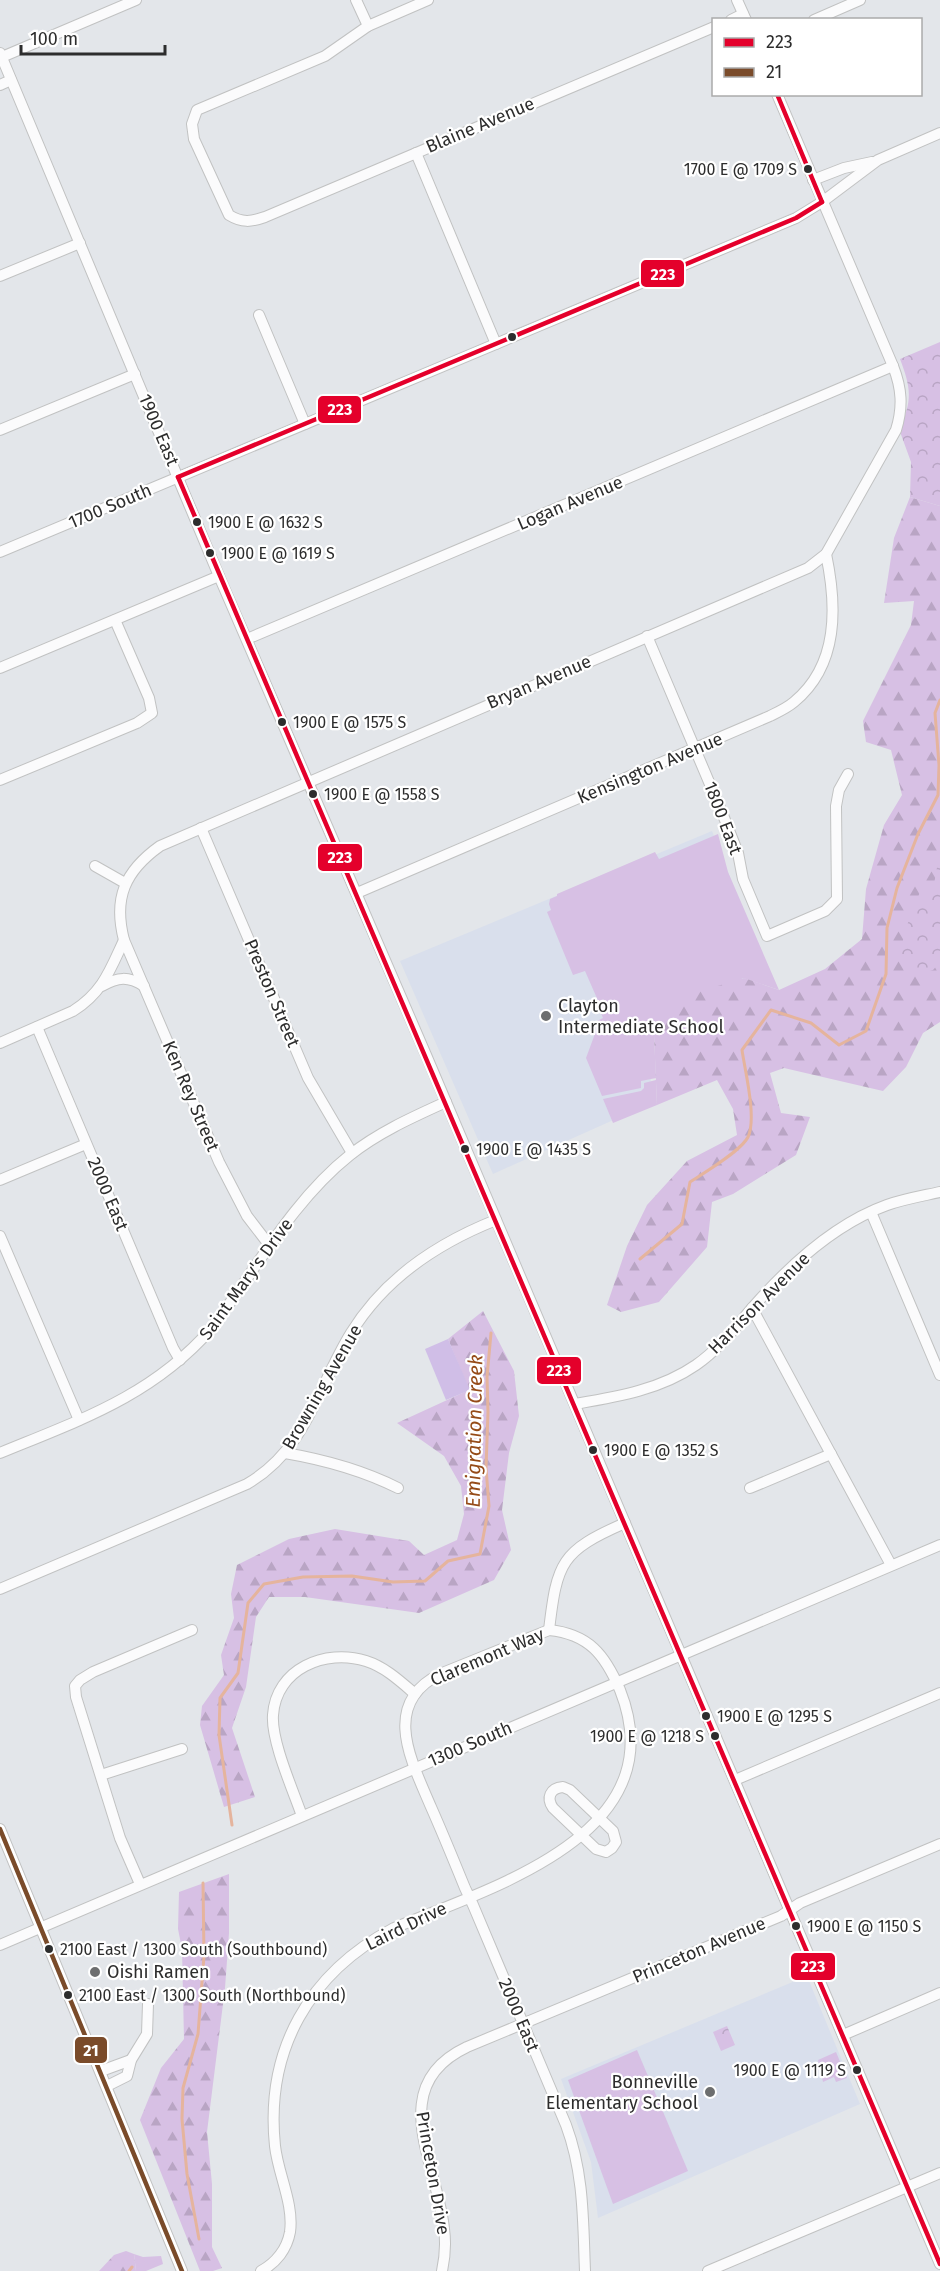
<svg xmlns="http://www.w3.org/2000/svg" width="940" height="2271" font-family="'Fira Sans',sans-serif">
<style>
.education{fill:#d9dfec}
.grass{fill:#d7c0e4}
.forest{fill:url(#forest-firs)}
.park{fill:url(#park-crowns)}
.pitch{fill:#d0bee7}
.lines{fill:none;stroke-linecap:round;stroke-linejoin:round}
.stream{stroke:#e5b49d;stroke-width:3}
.minor-casing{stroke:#c1c2c2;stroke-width:12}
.minor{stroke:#fbfbfc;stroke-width:10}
.bus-1-casing{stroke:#fff;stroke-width:9}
.bus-2-casing{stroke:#fff;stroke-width:9}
.bus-1{stroke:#e4002b;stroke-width:4.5}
.bus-2{stroke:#7a4b2a;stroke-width:4.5}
.bus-dot{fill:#2d2d2d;stroke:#fff;stroke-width:2}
.poi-dot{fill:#6d6e6f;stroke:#fff;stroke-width:2}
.labels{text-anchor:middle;stroke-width:4.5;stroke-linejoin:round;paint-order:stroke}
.bus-label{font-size:16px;fill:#2d2d2d;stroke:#fff;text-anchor:start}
.street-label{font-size:18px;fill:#2d2d2d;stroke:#fff}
.poi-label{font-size:18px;fill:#2d2d2d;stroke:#fff;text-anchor:start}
.water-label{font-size:20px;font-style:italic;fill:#954b18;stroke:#fff}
.line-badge{stroke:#fff;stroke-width:2}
.badge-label{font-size:16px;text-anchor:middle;font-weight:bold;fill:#fff}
</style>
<defs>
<pattern id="forest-firs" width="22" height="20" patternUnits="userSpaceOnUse" patternTransform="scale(1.5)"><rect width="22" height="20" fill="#d7c0e4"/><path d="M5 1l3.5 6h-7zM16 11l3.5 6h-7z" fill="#b9a5c4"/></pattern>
<pattern id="park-crowns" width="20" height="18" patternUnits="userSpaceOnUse" patternTransform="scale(1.5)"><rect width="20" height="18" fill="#d7c0e4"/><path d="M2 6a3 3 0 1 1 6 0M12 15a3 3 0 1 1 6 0" fill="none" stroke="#b9a5c4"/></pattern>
</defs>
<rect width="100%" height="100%" fill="#e3e6ea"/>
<g class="education">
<path d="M712 831 757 946 744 978 654 1035 649 1104 493 1174 400 961Z"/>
<path d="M807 1976 860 2104 598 2218 591 2162 561 2079Z"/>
</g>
<g class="grass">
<path d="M718 834 728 872 779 990 743 978 654 1035 656 1078 641 1081V1088L602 1096 586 1058 596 1031 595 1022 603 1018 601 1013 603 1012 585 971 573 975 547 912 551 910 549 904 550 899 557 896V894L655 852 659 859Z"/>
<path d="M656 1080 657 1105 613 1123 603 1099 641 1091 644 1088V1083Z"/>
<path d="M637 2050 688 2171 613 2204 568 2080Z"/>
<path d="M836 2052 847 2078 836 2082 834 2077 823 2082 818 2060Z"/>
<path d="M134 2254 143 2257 161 2256 163 2264 146 2271H136Z"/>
</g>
<g class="forest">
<path d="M910 497 940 506V1022L923 1033 906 1067 883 1091 784 1068 770 1073 781 1113 810 1117 796 1155 733 1194 712 1202 707 1247 659 1302 621 1312 607 1305 627 1246 647 1205 687 1161 737 1135 733 1109 717 1080 657 1105 654 1035 681 997 744 978 779 990 825 969 862 939 866 889 884 825 902 795 891 750 866 742 863 721 911 625 914 601 884 603 894 538Z"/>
<path d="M483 1311 514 1371 519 1416 509 1453 502 1510 511 1550 494 1580 419 1613 305 1597H269L256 1617 246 1687 232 1728 255 1797 224 1807 200 1725 202 1706 224 1675 221 1655 234 1618 231 1594 237 1565 289 1539 335 1529 409 1541 424 1555 457 1540 464 1514 461 1486 444 1456 397 1423 469 1390 448 1339Z"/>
<path d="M229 1874V1933L225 1988 207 2132 212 2184V2247L222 2268 213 2271H200L140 2120 161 2068 184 2039 182 1949 178 1929 179 1892Z"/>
<path d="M126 2251 134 2254 136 2271H99L114 2255Z"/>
</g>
<g class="park">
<path d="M940 342V506L910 497 911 462 899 429C913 401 911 388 900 359Z"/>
<path d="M940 851V962L933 970 924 973 904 970 901 956 904 933 920 892 934 884Z"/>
<path d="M727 2026 735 2045 721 2051 713 2032Z"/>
</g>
<path class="pitch" d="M448 1339 470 1390 446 1400 425 1349Z"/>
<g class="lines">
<g class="stream">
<path d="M640 1259 682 1224 690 1182C704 1173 741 1151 748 1137 757 1118 745 1071 742 1050L771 1010 811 1023 839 1045 866 1031 886 974 887 928 897 888 918 834 938 795 939 765 935 713 940 700"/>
<path d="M232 1825 219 1735 220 1698 238 1673 248 1603 264 1584 303 1577 352 1576 393 1582 425 1581 448 1561 480 1554 489 1506 486 1468 488 1412 487 1377 491 1333"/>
<path d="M199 2239 187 2174 182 2119 183 2088 198 2034 204 1956 203 1883"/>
<path d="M129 2271 132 2267"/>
</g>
<defs>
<g id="minor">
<path d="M356 0 368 26"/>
<path d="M428 0 368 26 325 56 197 110 192 124 194 139 229 215C242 223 251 222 265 217L714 27"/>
<path d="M737 0 746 20"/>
<path d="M731 20 743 14"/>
<path d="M814 20 860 0"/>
<path d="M0 53 219 576 426 1055 940 2264"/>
<path d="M2 57 136 0"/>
<path d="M0 85 11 80"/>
<path d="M416 153 496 344"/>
<path d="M813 180 844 168 872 162"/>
<path d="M0 276 80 243"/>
<path d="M259 315 305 424"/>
<path d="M0 430 135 374"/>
<path d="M0 552 796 218 822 202 878 160 940 133"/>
<path d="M647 636 723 815 738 853 743 879 767 936 825 911 837 899 836 806 839 790 848 774"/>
<path d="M247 639 893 366"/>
<path d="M0 668 219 576"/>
<path d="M0 780 137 723 152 713 149 698 115 620"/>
<path d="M201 828 308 1078 352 1153"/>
<path d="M95 866 125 883"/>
<path d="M357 893 770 716C778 712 787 708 794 702 839 665 837 606 826 554"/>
<path d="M102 986C118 977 128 976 144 986"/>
<path d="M37 1027 173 1348 180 1360"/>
<path d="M0 1043 73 1011C103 992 110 970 124 940"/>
<path d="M0 1180 86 1144"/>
<path d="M871 1212 940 1375"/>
<path d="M0 1236 79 1420"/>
<path d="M270 1246 247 1216 219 1162 124 940C113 898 125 871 160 846L808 568 826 554 896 430C903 407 902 389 893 366L777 94"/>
<path d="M752 1308 891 1565"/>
<path d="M575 1404C616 1397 660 1390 696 1365 719 1349 735 1328 753 1307 789 1266 834 1224 887 1205 904 1199 922 1196 940 1192"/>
<path d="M0 1453C80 1420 152 1396 211 1329 255 1271 292 1201 350 1155 379 1132 413 1117 446 1102"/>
<path d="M285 1453C326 1460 362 1470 398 1488"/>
<path d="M750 1488 831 1454"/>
<path d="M0 1589 247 1484C307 1449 317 1388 351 1333 384 1279 438 1243 496 1220"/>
<path d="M549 1630C557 1562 561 1551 625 1523"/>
<path d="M101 1775 182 1749"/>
<path d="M735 1780 940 1693"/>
<path d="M563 1787 570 1790 613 1831 616 1842 612 1848 606 1852 596 1849 553 1808C546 1798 550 1788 563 1787Z"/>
<path d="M302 1816C293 1790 271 1741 273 1715 276 1669 325 1648 366 1661 385 1667 400 1681 415 1694"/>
<path d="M0 1829 182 2271"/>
<path d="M140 1884 120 1838 76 1697 75 1686 80 1680 93 1672 192 1630"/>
<path d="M0 1945 940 1545"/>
<path d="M843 2035 940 1993"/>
<path d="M101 2071 131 2060"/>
<path d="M107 2086 127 2076 131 2060 147 2034 148 2004"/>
<path d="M261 2271C276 2263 287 2249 290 2232 294 2204 278 2174 275 2146 265 2050 309 1973 394 1928 492 1887 677 1834 620 1690 605 1655 589 1634 549 1630L440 1674C380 1704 412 1762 431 1807 443 1834 454 1861 465 1888L473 1905 566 2125C584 2173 583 2221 585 2271"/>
<path d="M442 2271C445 2257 446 2243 444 2229 438 2165 384 2086 467 2047L781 1916 800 1903 940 1844"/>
<path d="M708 2271 940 2173"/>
</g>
</defs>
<use href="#minor" class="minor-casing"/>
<use href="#minor" class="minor"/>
<defs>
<g id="bus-1">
<path d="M777 94 822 202"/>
<path d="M178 477 940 2264"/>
<path d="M178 477 796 218 822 202"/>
</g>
<path id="bus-2" d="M0 1829 182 2271"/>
</defs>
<use href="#bus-1" class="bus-1-casing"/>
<use href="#bus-2" class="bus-2-casing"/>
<use href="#bus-1" class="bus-1"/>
<use href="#bus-2" class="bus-2"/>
</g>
<g class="bus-dot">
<circle cx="808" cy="169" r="5"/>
<circle cx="512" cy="337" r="5"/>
<circle cx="197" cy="522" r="5"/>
<circle cx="210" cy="553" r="5"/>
<circle cx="282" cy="722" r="5"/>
<circle cx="313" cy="794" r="5"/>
<circle cx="465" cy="1149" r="5"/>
<circle cx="593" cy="1450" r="5"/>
<circle cx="706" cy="1716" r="5"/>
<circle cx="715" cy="1736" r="5"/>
<circle cx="796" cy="1926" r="5"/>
<circle cx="49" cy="1949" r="5"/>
<circle cx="68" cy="1995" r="5"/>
<circle cx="857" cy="2070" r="5"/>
</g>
<g class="poi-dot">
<circle cx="546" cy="1016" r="6"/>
<circle cx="95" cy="1972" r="6"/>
<circle cx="710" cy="2092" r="6"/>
</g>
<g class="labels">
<g class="bus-label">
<text x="797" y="175" text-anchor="end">1700 E @ 1709 S</text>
<text x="208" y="528">1900 E @ 1632 S</text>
<text x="221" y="559">1900 E @ 1619 S</text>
<text x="293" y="728">1900 E @ 1575 S</text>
<text x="324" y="800">1900 E @ 1558 S</text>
<text x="476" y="1155">1900 E @ 1435 S</text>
<text x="604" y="1456">1900 E @ 1352 S</text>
<text x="717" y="1722">1900 E @ 1295 S</text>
<text x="704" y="1742" text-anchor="end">1900 E @ 1218 S</text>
<text x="807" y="1932">1900 E @ 1150 S</text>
<text x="60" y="1955">2100 East / 1300 South (Southbound)</text>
<text x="79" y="2001">2100 East / 1300 South (Northbound)</text>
<text x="846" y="2076" text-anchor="end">1900 E @ 1119 S</text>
</g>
<g class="street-label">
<text transform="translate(480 125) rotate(-23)" y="6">Blaine Avenue</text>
<text transform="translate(159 430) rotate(67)" y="6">1900 East</text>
<text transform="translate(570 503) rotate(-23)" y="6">Logan Avenue</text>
<text transform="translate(110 506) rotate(-23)" y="6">1700 South</text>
<text transform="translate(539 682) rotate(-23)" y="6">Bryan Avenue</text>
<text transform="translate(650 768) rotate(-23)" y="6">Kensington Avenue</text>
<text transform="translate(723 818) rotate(69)" y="6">1800 East</text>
<text transform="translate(272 993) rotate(67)" y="6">Preston Street</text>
<text transform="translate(191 1096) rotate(67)" y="6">Ken Rey Street</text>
<text transform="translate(108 1194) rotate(67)" y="6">2000 East</text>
<text transform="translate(246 1279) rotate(-54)" y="6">Saint Mary's Drive</text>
<text transform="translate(759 1303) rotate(-45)" y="6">Harrison Avenue</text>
<text transform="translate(322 1387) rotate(-60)" y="6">Browning Avenue</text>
<text transform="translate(487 1657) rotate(-23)" y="6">Claremont Way</text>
<text transform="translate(470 1744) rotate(-23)" y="6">1300 South</text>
<text transform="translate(406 1926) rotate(-26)" y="6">Laird Drive</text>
<text transform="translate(699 1950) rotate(-23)" y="6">Princeton Avenue</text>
<text transform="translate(519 2015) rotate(67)" y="6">2000 East</text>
<text transform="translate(433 2173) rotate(80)" y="6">Princeton Drive</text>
</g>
<g class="poi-label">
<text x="558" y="1012">Clayton<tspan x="558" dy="21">Intermediate School</tspan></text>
<text x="107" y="1978">Oishi Ramen</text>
<text x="698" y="2088" text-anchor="end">Bonneville<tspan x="698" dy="21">Elementary School</tspan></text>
</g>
<g class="water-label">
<text transform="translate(474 1431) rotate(-89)" y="7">Emigration Creek</text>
</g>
</g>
<g class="line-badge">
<rect x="640" y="259" width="45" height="29" rx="6" fill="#e4002b"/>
<rect x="317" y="395" width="45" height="29" rx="6" fill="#e4002b"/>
<rect x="317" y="843" width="46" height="29" rx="6" fill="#e4002b"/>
<rect x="536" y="1356" width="46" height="29" rx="6" fill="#e4002b"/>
<rect x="790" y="1952" width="46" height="29" rx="6" fill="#e4002b"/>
<rect x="74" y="2036" width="34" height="28" rx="6" fill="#7a4b2a"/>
</g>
<g class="badge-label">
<text x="663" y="280">223</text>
<text x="340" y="415">223</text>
<text x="340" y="863">223</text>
<text x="559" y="1376">223</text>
<text x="813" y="1972">223</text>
<text x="91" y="2056">21</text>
</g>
<rect x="712" y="18" width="210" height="78" fill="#ffffff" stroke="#ababab" stroke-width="1.5"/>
<rect x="724" y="38" width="30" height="9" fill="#e4002b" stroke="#ababab" stroke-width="1.5"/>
<text x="766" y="48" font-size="18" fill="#2d2d2d">223</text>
<rect x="724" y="68" width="30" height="9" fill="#7a4b2a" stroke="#ababab" stroke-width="1.5"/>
<text x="766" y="78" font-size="18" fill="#2d2d2d">21</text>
<path d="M21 45v9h144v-9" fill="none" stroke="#2d2d2d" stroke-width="3"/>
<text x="30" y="45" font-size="18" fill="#2d2d2d" stroke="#ffffff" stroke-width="4.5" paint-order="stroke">100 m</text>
</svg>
